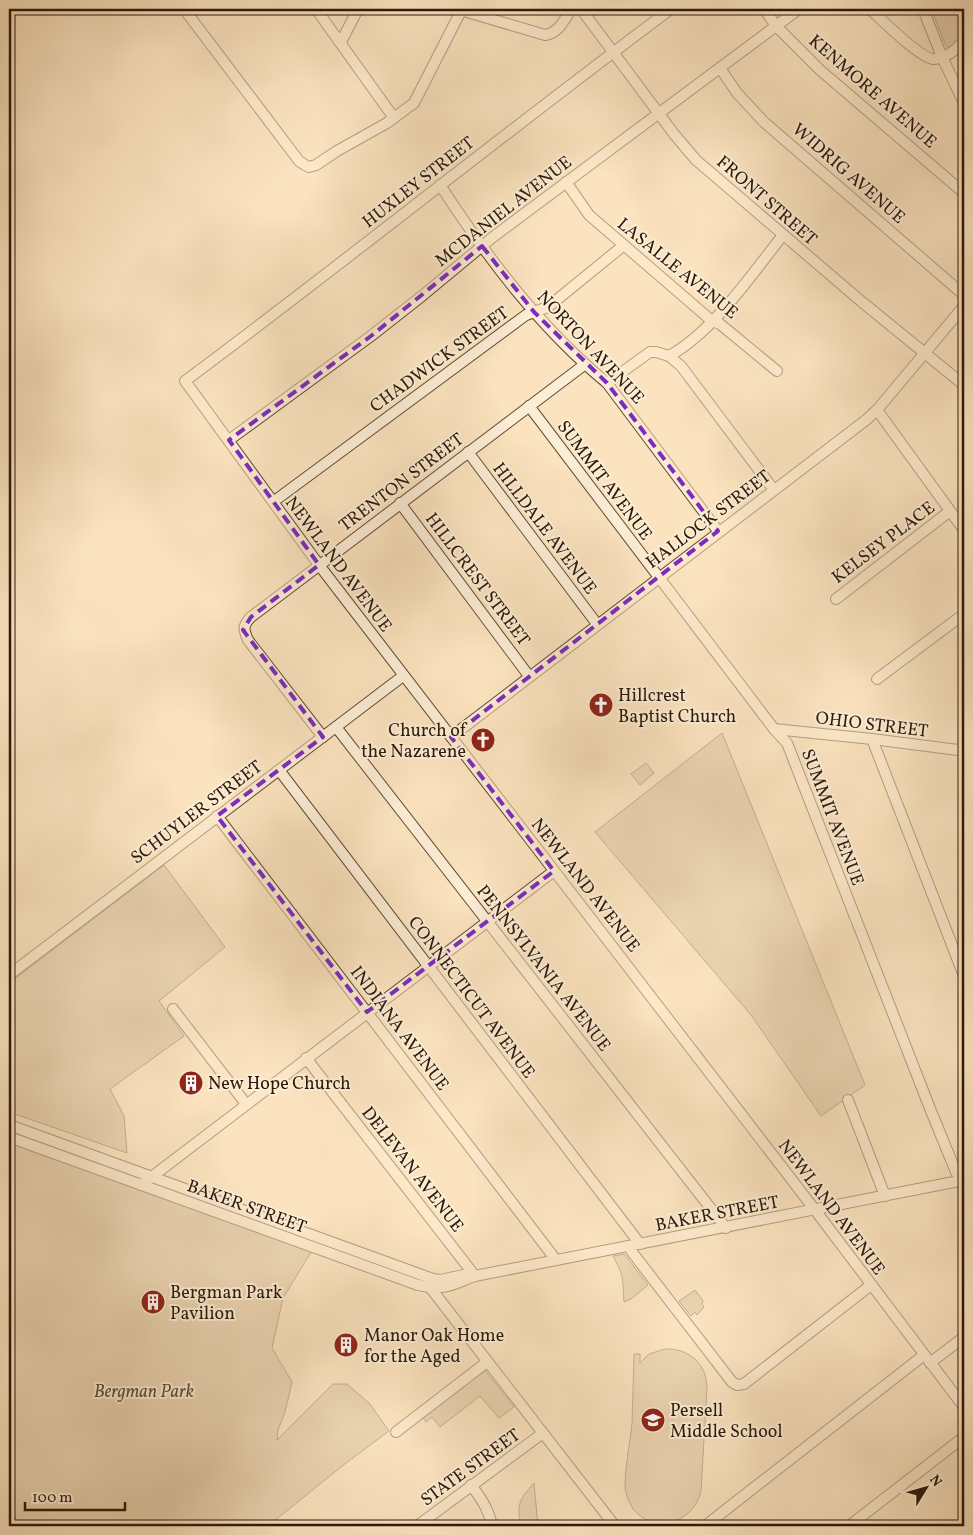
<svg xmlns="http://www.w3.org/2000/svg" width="973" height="1535" font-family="Vollkorn,serif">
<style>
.green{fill:#d8c1a0;stroke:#826d54}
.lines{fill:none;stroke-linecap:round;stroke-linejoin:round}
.minor-casing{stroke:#604c36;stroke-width:12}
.minor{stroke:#fcedd5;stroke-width:10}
.marked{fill:none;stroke:#7b2cbf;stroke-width:4;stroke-dasharray:10 6;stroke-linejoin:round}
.labels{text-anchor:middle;stroke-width:4;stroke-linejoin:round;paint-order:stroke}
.street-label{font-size:18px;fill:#2c1909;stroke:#fcedd5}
.poi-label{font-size:18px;fill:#2c1909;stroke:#fcedd5;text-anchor:start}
.park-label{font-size:18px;font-style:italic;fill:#604b36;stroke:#fcedd5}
</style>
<rect width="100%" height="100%" fill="#fbe3bf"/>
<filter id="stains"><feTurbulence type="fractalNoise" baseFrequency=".004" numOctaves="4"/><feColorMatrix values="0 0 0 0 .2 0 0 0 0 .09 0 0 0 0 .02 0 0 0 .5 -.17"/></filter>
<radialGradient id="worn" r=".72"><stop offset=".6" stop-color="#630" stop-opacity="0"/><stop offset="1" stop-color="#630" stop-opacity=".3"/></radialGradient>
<g class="green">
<path d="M931 9H964V38L951 49 946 46Z"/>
<path d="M722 733 865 1085 821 1116 751 1015 595 832Z"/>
<path d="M646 763 654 773 640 785 631 774Z"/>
<path d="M164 865 225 947 159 1001 184 1036 110 1089 124 1116 127 1153 9 1112V983Z"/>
<path d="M9 1139 313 1249 283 1298 272 1348 292 1382 285 1412 278 1430 277 1440 333 1384H347L370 1404 389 1431 346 1463 268 1526H9Z"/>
<path d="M624 1254 648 1285 631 1299 624 1302C623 1292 624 1277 619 1268 617 1263 615 1261 613 1256Z"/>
<path d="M695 1290 703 1301 702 1304 704 1307 697 1315 695 1312 691 1316 679 1301Z"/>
<path d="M665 1349C689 1348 707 1364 707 1388L701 1491C694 1523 654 1535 633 1509 629 1503 626 1495 625 1487 625 1466 630 1444 632 1423 633 1400 633 1377 634 1354H640V1363L649 1354Z"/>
<path d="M483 1368 514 1407 499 1418 480 1396 440 1427 432 1417 426 1422 422 1416Z"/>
<path d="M534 1483 538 1526H521C516 1504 520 1499 534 1483Z"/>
</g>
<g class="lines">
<defs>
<g id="minor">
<path d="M184 9 299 161 305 165 309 167 316 165 337 151 387 123 414 103 462 9"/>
<path d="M316 9 394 118"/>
<path d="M457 9 545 35C560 32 564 20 571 9"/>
<path d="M581 9 674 134 696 160 862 302 964 385"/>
<path d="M671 9C507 131 349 259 185 381L319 565 815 1210 964 1407"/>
<path d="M764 9 776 26 820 70 964 193"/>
<path d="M870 9C881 19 922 60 934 59 947 58 956 50 964 41"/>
<path d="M923 9 942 57 964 103"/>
<path d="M341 42 358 9"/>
<path d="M720 68 737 93 764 122 964 295"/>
<path d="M566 182 589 215 712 321 720 324 777 371"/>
<path d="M440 185C487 257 540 328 607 383L718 531"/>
<path d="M669 356 681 366 774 490"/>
<path d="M607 383 650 352H656L669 356C713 332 752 274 783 235"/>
<path d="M529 406 774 729 787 743 931 1111 956 1172 964 1183"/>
<path d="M877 410 964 530"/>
<path d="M229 440 371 336 422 296 493 237 799 9"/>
<path d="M468 452 597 624"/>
<path d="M273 502 526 315 548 307 624 245"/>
<path d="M400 503 529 676"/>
<path d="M836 599 950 511"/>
<path d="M877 679 964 614"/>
<path d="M336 727 726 1228"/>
<path d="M774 729 872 739 958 750 964 746"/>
<path d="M323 737 248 640C243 629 243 625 251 617L584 365"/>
<path d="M451 737 866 420 877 410 964 306"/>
<path d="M872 739 964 976"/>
<path d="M279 770 640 1244"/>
<path d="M217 816 556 1260"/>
<path d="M9 975 403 676"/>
<path d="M173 1009 246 1104"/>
<path d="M306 1058 475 1276"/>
<path d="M848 1100 885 1196"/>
<path d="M9 1125 433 1279 440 1280 464 1275"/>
<path d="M9 1137 418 1285C445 1291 451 1285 475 1276L964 1180"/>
<path d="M141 1185 554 871"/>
<path d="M629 1246 632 1252 732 1382 737 1385 744 1384 871 1285"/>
<path d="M429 1286 615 1526"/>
<path d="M930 1363 964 1337"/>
<path d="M396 1432 487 1362"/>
<path d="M471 1485C481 1498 489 1510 492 1526"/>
<path d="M417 1526 543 1433"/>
<path d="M705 1526 924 1355"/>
<path d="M849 1526 964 1437"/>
</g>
</defs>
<use href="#minor" class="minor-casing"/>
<use href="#minor" class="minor"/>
</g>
<path d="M0 0H973V1535H0ZM482 246 534 312 607 383 718 531 451 737 554 871 367 1012 217 816 323 737 243 630 251 617 319 565 229 440 371 336Z" fill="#fbe3bf" fill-opacity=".55" fill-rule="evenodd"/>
<path class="marked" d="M482 246 534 312 607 383 718 531 451 737 554 871 367 1012 217 816 323 737 243 630 251 617 319 565 229 440 371 336Z"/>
<defs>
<symbol id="church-disc" viewBox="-11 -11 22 22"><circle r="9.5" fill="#8f2418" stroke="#fcedd5"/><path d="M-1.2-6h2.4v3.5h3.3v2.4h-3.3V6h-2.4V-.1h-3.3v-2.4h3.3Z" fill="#fff"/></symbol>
<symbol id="building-disc" viewBox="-11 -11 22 22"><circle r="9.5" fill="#8f2418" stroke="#fcedd5"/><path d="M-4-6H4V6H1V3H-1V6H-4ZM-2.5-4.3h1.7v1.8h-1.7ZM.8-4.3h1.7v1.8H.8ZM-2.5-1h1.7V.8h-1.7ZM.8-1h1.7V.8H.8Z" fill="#fff"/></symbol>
<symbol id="school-disc" viewBox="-11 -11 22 22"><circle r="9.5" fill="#8f2418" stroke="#fcedd5"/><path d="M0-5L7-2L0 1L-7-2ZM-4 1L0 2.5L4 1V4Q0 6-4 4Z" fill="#fff"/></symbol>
</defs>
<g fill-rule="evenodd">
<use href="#church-disc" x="587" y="691" width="28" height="28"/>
<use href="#church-disc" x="469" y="726" width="28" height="28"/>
<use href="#building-disc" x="177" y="1069" width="28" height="28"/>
<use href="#building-disc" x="139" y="1288" width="28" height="28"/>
<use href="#building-disc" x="332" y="1331" width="28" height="28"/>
<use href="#school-disc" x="639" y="1406" width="28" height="28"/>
</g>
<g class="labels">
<g class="street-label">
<text transform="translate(873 91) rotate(41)" y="6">KENMORE AVENUE</text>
<text transform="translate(849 173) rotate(41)" y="6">WIDRIG AVENUE</text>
<text transform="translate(418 182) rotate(-38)" y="6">HUXLEY STREET</text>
<text transform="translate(767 200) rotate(41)" y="6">FRONT STREET</text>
<text transform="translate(503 211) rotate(-38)" y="6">MCDANIEL AVENUE</text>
<text transform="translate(678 268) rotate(39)" y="6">LASALLE AVENUE</text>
<text transform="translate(591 347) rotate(47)" y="6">NORTON AVENUE</text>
<text transform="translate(439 359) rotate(-36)" y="6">CHADWICK STREET</text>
<text transform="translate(605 480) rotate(53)" y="6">SUMMIT AVENUE</text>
<text transform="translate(401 482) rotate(-37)" y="6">TRENTON STREET</text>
<text transform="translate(708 519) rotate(-37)" y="6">HALLOCK STREET</text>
<text transform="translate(545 528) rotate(53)" y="6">HILLDALE AVENUE</text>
<text transform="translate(883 542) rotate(-37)" y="6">KELSEY PLACE</text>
<text transform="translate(339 564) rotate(53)" y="6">NEWLAND AVENUE</text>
<text transform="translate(478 579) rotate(53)" y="6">HILLCREST STREET</text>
<text transform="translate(872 724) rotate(7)" y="6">OHIO STREET</text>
<text transform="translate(196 812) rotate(-37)" y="6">SCHUYLER STREET</text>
<text transform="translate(833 817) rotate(69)" y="6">SUMMIT AVENUE</text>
<text transform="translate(586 885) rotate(52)" y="6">NEWLAND AVENUE</text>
<text transform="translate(544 968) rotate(52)" y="6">PENNSYLVANIA AVENUE</text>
<text transform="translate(472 997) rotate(53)" y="6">CONNECTICUT AVENUE</text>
<text transform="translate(400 1028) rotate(53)" y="6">INDIANA AVENUE</text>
<text transform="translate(413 1169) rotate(52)" y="6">DELEVAN AVENUE</text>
<text transform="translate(247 1206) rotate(20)" y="6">BAKER STREET</text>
<text transform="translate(832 1207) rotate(53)" y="6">NEWLAND AVENUE</text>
<text transform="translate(717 1213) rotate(-11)" y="6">BAKER STREET</text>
<text transform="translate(470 1467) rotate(-36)" y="6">STATE STREET</text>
</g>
<g class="poi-label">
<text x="618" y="701">Hillcrest<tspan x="618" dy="21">Baptist Church</tspan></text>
<text x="466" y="736" text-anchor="end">Church of<tspan x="466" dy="21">the Nazarene</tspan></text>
<text x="208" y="1089">New Hope Church</text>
<text x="170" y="1298">Bergman Park<tspan x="170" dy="21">Pavilion</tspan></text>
<text x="364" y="1341">Manor Oak Home<tspan x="364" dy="21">for the Aged</tspan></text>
<text x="670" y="1416">Persell<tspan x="670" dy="21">Middle School</tspan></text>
</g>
<g class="park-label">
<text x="144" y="1397">Bergman Park</text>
</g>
</g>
<rect width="973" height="1535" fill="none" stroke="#fbe3bf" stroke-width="30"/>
<rect x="10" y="10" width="953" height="1515" fill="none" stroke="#2c1909" stroke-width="2.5"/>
<rect x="15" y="15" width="943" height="1505" fill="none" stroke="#2c1909"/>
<g transform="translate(926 1488) rotate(53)" stroke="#fcedd5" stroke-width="4" paint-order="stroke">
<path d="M0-4L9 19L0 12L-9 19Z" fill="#2c1909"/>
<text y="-8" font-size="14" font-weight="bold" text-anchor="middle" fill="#2c1909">N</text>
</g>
<path d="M25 1502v8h100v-8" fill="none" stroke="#2c1909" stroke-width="2.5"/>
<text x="32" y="1502" font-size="15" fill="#2c1909" stroke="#fcedd5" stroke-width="4" paint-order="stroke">100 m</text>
<rect width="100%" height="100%" filter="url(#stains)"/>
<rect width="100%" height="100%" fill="url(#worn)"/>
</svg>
